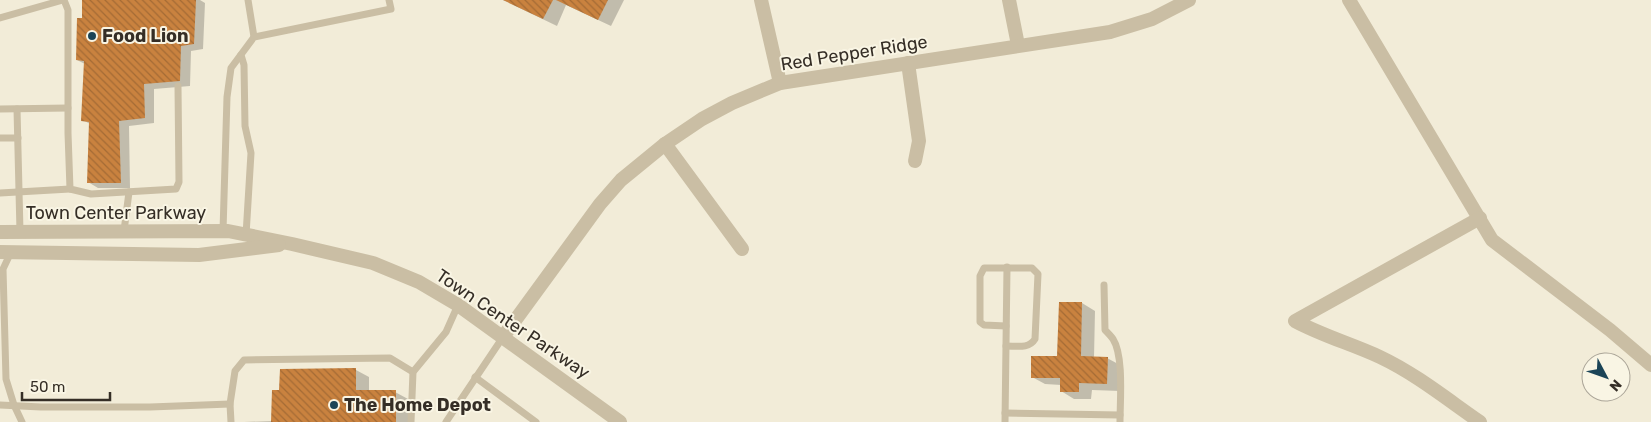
<svg xmlns="http://www.w3.org/2000/svg" width="1651" height="422" font-family="Rubik,sans-serif">
<style>
.shadow{fill:#0003}
.building{fill:url(#building-back-hatch)}
.lines{fill:none;stroke-linecap:round;stroke-linejoin:round}
.service{stroke:#cabea4;stroke-width:7}
.minor{stroke:#cabea4;stroke-width:14}
.tertiary{stroke:#cabea4;stroke-width:14}
.poi-dot{fill:#1b4457;stroke:#f9f5e4;stroke-width:2}
.labels{text-anchor:middle;stroke-width:4;stroke-linejoin:round;paint-order:stroke}
.poi-label{font-size:18px;font-weight:bold;fill:#352e26;stroke:#f9f5e4;text-anchor:start}
.street-label{font-size:18px;fill:#352e26;stroke:#f9f5e4}
</style>
<defs>
<pattern id="building-back-hatch" width="6" height="6" patternUnits="userSpaceOnUse" patternTransform="scale(1.25)"><rect width="6" height="6" fill="#c9823f"/><path d="M-1 5l2 2M0 0l6 6M5-1l2 2" fill="none" stroke="#a46b35"/></pattern>
</defs>
<rect width="100%" height="100%" fill="#f2ecd8"/>
<g class="shadow">
<path d="M84 0H200L205 3 203 49 191 51 190 86 154 89V123L129 126 130 188H98L88 182 90 124 83 120 85 64 77 60 84 19Z"/>
<path d="M503 0H624L611 26 566 5 557 26Z"/>
<path d="M1060 303H1082L1095 311 1094 358H1107L1120 365V391L1092 390 1091 399H1074L1061 391V385L1045 384 1032 377 1058 357Z"/>
<path d="M356 370 369 377V391L395 392 408 399V422H244L273 421 281 391Z"/>
</g>
<g class="building">
<path d="M82 0H196L194 44 181 46 180 81 144 84 145 118 119 121 121 183H87L89 122 81 121 84 61 76 60 77 18H82Z"/>
<path d="M503 0H553L543 19Z"/>
<path d="M556 0H608L598 20Z"/>
<path d="M1059 302H1082L1081 356 1108 357 1107 384 1079 383V392H1060V378H1031V356H1057Z"/>
<path d="M356 368V390H396V422H271L272 390H279L280 369Z"/>
</g>
<g class="lines">
<g class="service">
<path d="M64 0 68 10V133L70 189 91 194 176 189 179 182 178 86"/>
<path d="M248 0 254 37"/>
<path d="M0 18 63 0"/>
<path d="M241 55 244 65 245 126 251 153 246 235"/>
<path d="M0 109 68 108"/>
<path d="M17 109 20 232"/>
<path d="M0 138H18"/>
<path d="M0 193 70 189"/>
<path d="M124 231 129 192"/>
<path d="M223 231 227 97 231 68 254 37 391 9 389 0"/>
<path d="M11 252 3 269 6 379 14 405 22 422"/>
<path d="M1104 285 1105 330C1108 333 1111 336 1113 339 1124 356 1120 401 1120 422"/>
<path d="M1006 346C1017 346 1029 349 1035 339L1038 274 1032 268H984L980 276V322L984 325 1006 326"/>
<path d="M475 377 536 422"/>
<path d="M0 405 41 407H150L230 404"/>
<path d="M1005 413 1120 415"/>
<path d="M231 422 230 404 235 371 244 360 390 358 413 372"/>
<path d="M411 422 413 372 446 332 458 305"/>
<path d="M446 422 503 337"/>
<path d="M1005 422 1007 267"/>
</g>
<g class="minor">
<path d="M761 0 780 83"/>
<path d="M1009 0 1018 45"/>
<path d="M1349 0 1492 240 1610 330 1651 365"/>
<path d="M908 63 919 141 915 161"/>
<path d="M665 144 742 249"/>
<path d="M503 337 600 204 621 180 665 144 702 119 732 103 780 83 1110 32 1152 19 1189 0"/>
<path d="M1480 422C1448 400 1416 374 1380 357 1352 344 1323 336 1295 321L1480 218"/>
</g>
<g class="tertiary">
<path d="M0 232 228 231 292 244 373 263 419 282 458 305 620 422"/>
<path d="M0 252 199 255 279 245"/>
</g>
</g>
<g class="poi-dot">
<circle cx="92" cy="36" r="5"/>
<circle cx="334" cy="405" r="5"/>
</g>
<g class="labels">
<g class="poi-label">
<text x="102" y="42">Food Lion</text>
<text x="344" y="411">The Home Depot</text>
</g>
<g class="street-label">
<text transform="translate(854 53) rotate(-9)" y="6">Red Pepper Ridge</text>
<text x="116" y="219">Town Center Parkway</text>
<text transform="translate(513 324) rotate(34)" y="6">Town Center Parkway</text>
</g>
</g>
<g transform="translate(1606 377) rotate(131)"><circle r="24" fill="#f9f5e4" stroke="#aba598"/>
<path d="M0-4L9 19L0 12L-9 19Z" fill="#1b4457"/>
<text y="-8" font-size="14" font-weight="bold" text-anchor="middle" fill="#352e26">N</text>
</g>
<path d="M22 392v8h88v-8" fill="none" stroke="#352e26" stroke-width="2.5"/>
<text x="30" y="392" font-size="15" fill="#352e26" stroke="#f9f5e4" stroke-width="4" paint-order="stroke">50 m</text>
</svg>
